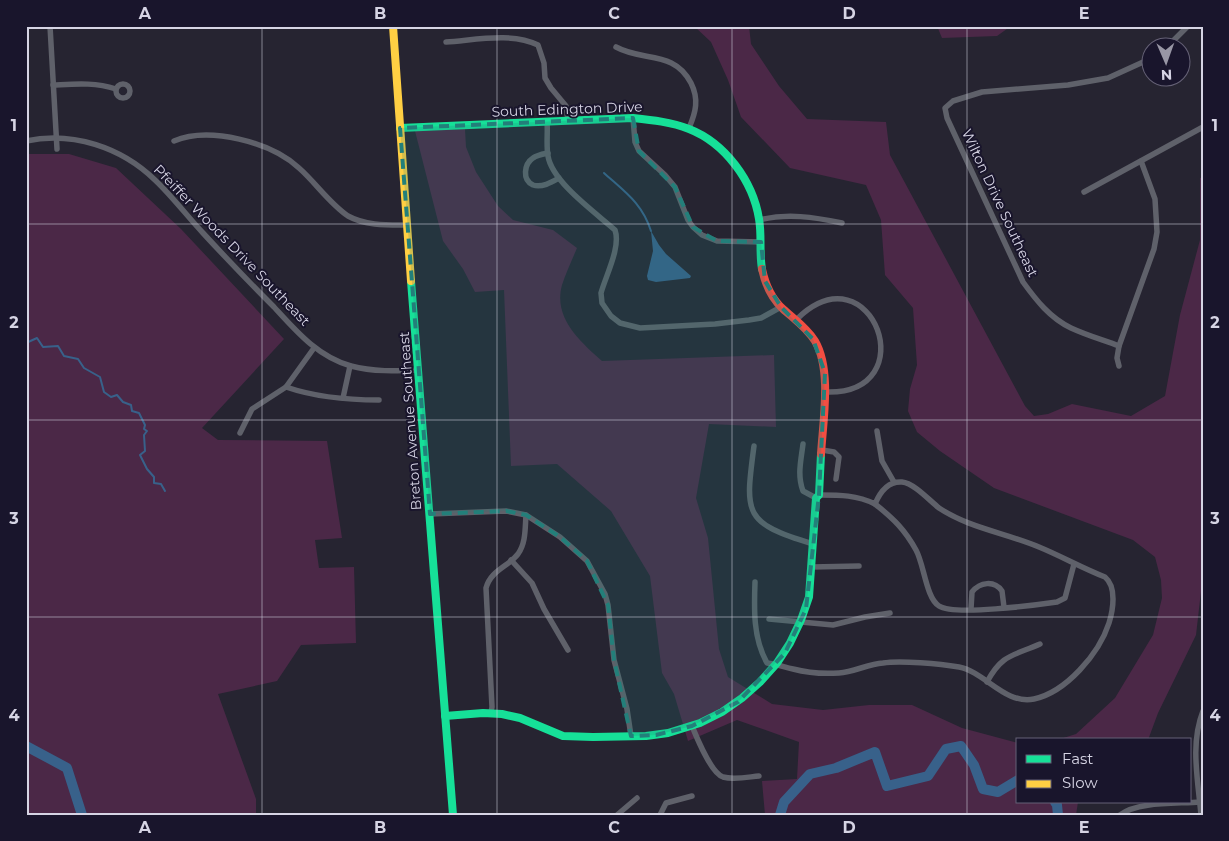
<svg xmlns="http://www.w3.org/2000/svg" width="1229" height="841" font-family="Montserrat,sans-serif">
<style>
.green{fill:#4b2847}
.water{fill:#38618a}
.lines{fill:none;stroke-linecap:round;stroke-linejoin:round}
.stream{stroke:#38618a;stroke-width:2}
.river{stroke:#38618a;stroke-width:10}
.street{stroke:#5f616a;stroke-width:5.5}
.fast{stroke:#16e098;stroke-width:8}
.slow{stroke:#ffcf43;stroke-width:8}
.jam{stroke:#f24e42;stroke-width:8}
.marked{fill:#237f7a;fill-opacity:0.2;stroke:#237f7a;stroke-width:4;stroke-dasharray:10 6;stroke-linejoin:round}
.grid{fill:none;stroke:#d6d4e4;stroke-width:1;stroke-opacity:0.55}
.labels{text-anchor:middle;stroke-width:4;stroke-linejoin:round;paint-order:stroke}
.street-label{font-size:14px;fill:#d6d4e4;stroke:#19152c}
.neatline{fill:none;stroke:#d6d4e4;stroke-width:2}
.grid-label{font-size:16px;text-anchor:middle;font-weight:bold;fill:#d6d4e4}
</style>
<rect width="100%" height="100%" fill="#262431"/>
<g class="green">
<path d="M694 26H749L751 44 779 86 807 119 886 122 890 155 1025 406 1034 416 1048 414 1072 404 1131 416 1165 396 1180 315 1200 240V178L1203 177V574L1196 635 1158 713 1148 740H1057L1076 734 1115 698 1153 635 1162 598 1161 580 1155 557 1133 540 994 488 940 451 917 432 908 411 910 389 917 365 913 308 885 275 881 220 866 185 790 168 741 117 728 80 711 42Z"/>
<path d="M937 26H1011L997 36 942 38Z"/>
<path d="M465 129 466 147 476 172 498 206 513 220 553 230 577 248C572 260 566 273 562 285 553 318 580 341 602 361L774 355 776 427 709 424 696 498 708 538 719 649 728 677 772 704 823 710 869 705H912L962 728 1018 743V802H1078L1076 815H765L762 781 797 779 799 742 737 720 688 741 674 694 662 673 650 576 611 511 557 464 511 466 504 290 475 292 463 269 443 241 415 131Z"/>
<path d="M28 154H69L116 168 181 229 284 339 202 428 218 440 327 441 342 538 315 540 319 568 354 567 356 643 301 645 277 681 218 694 256 799V815H26V155Z"/>
</g>
<path class="water" d="M651 231 659 245 666 254 691 276 690 278 656 282 648 280 647 276 653 251Z"/>
<g class="lines">
<g class="stream">
<path d="M604 173C625 192 642 203 651 231"/>
<path d="M26 343 37 338 43 347 58 346 64 356 78 359 84 368 100 377 104 392 111 397 117 395 123 402 131 405 132 411 139 413 145 425 144 429 147 431 144 435 145 451 140 455 147 469 154 477V483L161 484 165 491"/>
</g>
<g class="river">
<path d="M26 746 67 768 82 815"/>
<path d="M1055 802 1057 805 1058 815"/>
<path d="M780 815 784 802 810 774 836 768 875 752 887 786 928 776 946 749 961 746 974 765 983 789 998 792 1018 780"/>
</g>
<g class="street">
<path d="M50 26 57 149"/>
<path d="M446 42C476 40 511 32 538 45L544 63 545 78 551 88 566 106 568 120"/>
<path d="M616 47C643 62 674 50 691 83 699 99 696 112 689 128"/>
<path d="M1166 48 1188 26"/>
<circle cx="123" cy="91" r="7"/>
<path d="M53 85C75 84 94 82 116 89"/>
<path d="M633 118 635 142 639 151 665 175 675 187 688 220 693 227 702 235 717 241 761 242"/>
<path d="M547 121C548 133 546 145 548 156 552 182 596 213 615 230 621 247 606 275 601 293L602 303 611 316 620 323 640 328 715 324 749 320 761 318 781 307"/>
<path d="M26 141C72 131 121 147 155 180 172 196 187 216 203 233 226 258 250 283 274 307 296 331 318 357 351 366 373 372 396 371 419 370"/>
<path d="M174 141C209 126 271 142 299 168 316 183 329 203 348 216 366 226 388 225 408 225"/>
<path d="M548 153C543 154 537 155 533 158 524 164 522 180 533 185 542 188 552 182 559 178"/>
<path d="M1084 192 1203 127"/>
<path d="M759 220C787 213 814 217 842 223"/>
<path d="M797 319C872 246 927 396 825 392"/>
<path d="M1119 346C1103 340 1086 335 1071 328 1050 318 1036 300 1023 282L947 118 945 108 953 101 982 92 1068 85 1108 78 1152 58"/>
<path d="M1119 366 1117 358 1119 346 1154 249 1157 232 1155 199 1141 161"/>
<path d="M286 387C315 397 348 400 379 400"/>
<path d="M343 398 350 366"/>
<path d="M877 431 882 461 894 482"/>
<path d="M240 433 252 409 286 387 314 348"/>
<path d="M803 444C801 461 797 475 803 491L816 498"/>
<path d="M754 446C745 514 743 523 813 544"/>
<path d="M822 450 834 452 839 457 836 479"/>
<path d="M875 504C894 519 905 530 916 550 924 564 926 598 939 606 954 616 1036 605 1057 602L1065 598 1074 564"/>
<path d="M430 514 506 511 526 515 560 537 587 561 605 594 608 605 614 660 627 709 631 736"/>
<path d="M511 560 532 583 544 609 568 650"/>
<path d="M812 567 859 566"/>
<path d="M755 582C754 609 753 638 767 663 776 664 784 667 793 669 808 673 824 674 839 673 854 672 868 664 883 663 900 660 941 664 959 667 985 672 1005 705 1034 699 1066 692 1099 654 1109 623 1113 610 1117 587 1105 577 1082 568 1061 556 1039 547 1006 533 969 528 939 508 930 501 914 483 902 482 888 481 880 492 875 504 857 495 840 495 819 495"/>
<path d="M971 609 972 592C980 582 994 580 1002 591L1004 607"/>
<path d="M769 619 833 625 865 617 890 613"/>
<path d="M987 682C1002 654 1013 656 1040 644"/>
<path d="M491 712 492 707 486 588C491 570 508 567 518 554 526 543 525 528 526 515"/>
<path d="M692 726C697 738 711 773 723 777 734 780 748 777 759 776"/>
<path d="M617 815 637 798"/>
<path d="M660 815 666 803 692 796"/>
<path d="M1120 815C1138 801 1177 804 1200 802"/>
<path d="M1201 815C1198 780 1190 744 1203 711"/>
</g>
<g class="fast">
<path d="M400 128 633 118C652 120 671 122 689 129 725 143 753 181 759 219 762 235 759 252 762 269"/>
<path d="M411 281 453 815"/>
<path d="M445 716 483 713 502 714 520 718 563 736 593 737 646 736 668 733 700 723 722 712 742 698 760 682 777 663 790 643 801 620 809 597 816 498 819 495 821 454"/>
</g>
<path class="slow" d="M393 26 411 281"/>
<path class="jam" d="M762 269C765 283 772 299 783 309 794 319 807 328 815 341 832 370 823 421 821 454"/>
</g>
<path class="marked" d="M633 118 639 151 675 187 693 227 717 241 761 242 765 281 781 307 813 339 825 373 819 495 806 609 785 653 738 702 692 726 656 735 631 736 614 660 608 605 587 561 560 537 526 515 506 511 430 514 400 128Z"/>
<path class="grid" d="M262 26V815M497 26V815M732 26V815M967 26V815M26 224H1203M26 420H1203M26 617H1203"/>
<g class="labels">
<g class="street-label">
<text transform="translate(567 109) rotate(-2)" y="5">South Edington Drive</text>
<text transform="translate(1000 203) rotate(65)" y="5">Wilton Drive Southeast</text>
<text transform="translate(232 245) rotate(46)" y="5">Pfeiffer Woods Drive Southeast</text>
<text transform="translate(410 421) rotate(-94)" y="5">Breton Avenue Southeast</text>
</g>
</g>
<rect width="1229" height="841" fill="none" stroke="#19152c" stroke-width="55"/>
<rect x="1016" y="738" width="175" height="65" fill="#19152c" stroke="#656176"/>
<rect x="1026" y="755" width="25" height="8" fill="#16e098" stroke="#656176"/>
<text x="1062" y="764" font-size="15" fill="#d6d4e4">Fast</text>
<rect x="1026" y="780" width="25" height="8" fill="#ffcf43" stroke="#656176"/>
<text x="1062" y="788" font-size="15" fill="#d6d4e4">Slow</text>
<g transform="translate(1166 62) rotate(178)"><circle r="24" fill="#19152c" stroke="#656176"/>
<path d="M0-4L9 19L0 12L-9 19Z" fill="#9896a5"/>
<text y="-8" font-size="14" font-weight="bold" text-anchor="middle" fill="#d6d4e4">N</text>
</g>
<rect x="28" y="28" width="1174" height="786" class="neatline"/>
<g class="grid-label">
<text x="145" y="19">A</text>
<text x="380" y="19">B</text>
<text x="614" y="19">C</text>
<text x="849" y="19">D</text>
<text x="1084" y="19">E</text>
<text x="14" y="131">1</text>
<text x="1215" y="131">1</text>
<text x="14" y="328">2</text>
<text x="1215" y="328">2</text>
<text x="14" y="524">3</text>
<text x="1215" y="524">3</text>
<text x="14" y="721">4</text>
<text x="1215" y="721">4</text>
<text x="145" y="833">A</text>
<text x="380" y="833">B</text>
<text x="614" y="833">C</text>
<text x="849" y="833">D</text>
<text x="1084" y="833">E</text>
</g>
</svg>
